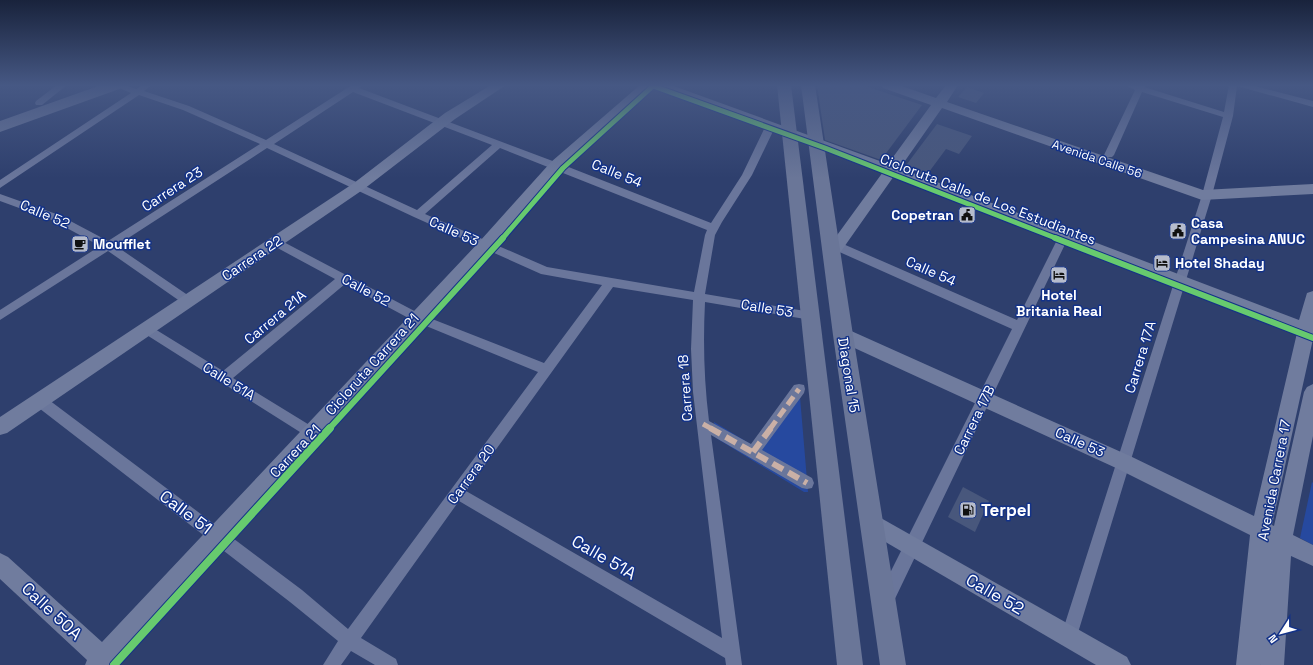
<svg xmlns="http://www.w3.org/2000/svg" width="1313" height="665" font-family="'Space Grotesk',sans-serif">
<style>
.green{fill:#26499f}
.building{fill:#48577c}
.lines{fill:none;stroke-linecap:round;stroke-linejoin:round}
.street{fill:#6a769b;fill-rule:evenodd}
.secondary{fill:#707c9e;fill-rule:evenodd}
.primary{fill:#6a7698;fill-rule:evenodd}
.highway{fill:#6c789a;fill-rule:evenodd}
.quiet-far1{stroke:#cab0a6;stroke-width:5;stroke-dasharray:10 5;stroke-linecap:butt}
.quiet{stroke:#cab0a6;stroke-width:6;stroke-dasharray:12 6;stroke-linecap:butt}
.cycleway-far2-casing{stroke:#133288;stroke-width:7}
.cycleway-far1-casing{stroke:#133288;stroke-width:8}
.cycleway-casing{stroke:#133288;stroke-width:10}
.cycleway-far2{stroke:#67ca6e;stroke-width:5}
.cycleway-far1{stroke:#67ca6e;stroke-width:6}
.cycleway{stroke:#67ca6e;stroke-width:8}
.labels{text-anchor:middle;stroke-width:3;stroke-linejoin:round;paint-order:stroke}
.far-street-label{font-size:12px;fill:#fff;stroke:#133288}
.street-label{font-size:14px;fill:#fff;stroke:#133288}
.poi-label{font-size:14px;font-weight:bold;fill:#fff;stroke:#133288;text-anchor:start}
.near-poi-label{font-size:17px;font-weight:bold;fill:#fff;stroke:#133288;text-anchor:start}
.near-street-label{font-size:17px;fill:#fff;stroke:#133288}
</style>
<rect width="100%" height="100%" fill="#2e3f6d"/>
<g class="green">
<path d="M799 385 808 492H804L716 438 714 422 752 445Z"/>
<path d="M1312 482 1313 483V545L1300 538Z"/>
</g>
<g class="building">
<path d="M817 85H862L922 105 881 160 825 140Z"/>
<path d="M967 87 984 93 976 103 958 97Z"/>
<path d="M937 124 972 136 959 154 946 149 926 176 904 168Z"/>
<path d="M963 487 989 501 975 532 948 517Z"/>
</g>
<g class="lines">
<g class="street">
<path d="M57 85H67L42 105H36L35 103 36 101Z"/>
<path d="M112 85H125L136 89 142 85H152L144 91 189 106 266 140 352 85H362L359 88 566 166 711 223 742 175 766 125 768 123H774L776 125 752 175 722 222 715 235 705 294 811 312 815 313 817 316 815 319 811 320 705 302C703 342 704 381 709 421L751 444 794 385 799 384 804 385 805 389 804 393 762 450 812 478 814 483 812 488 807 489 802 488 711 435 742 665H726L725 658 459 501 361 638 396 659 398 665H375L351 651 341 665H323L338 641 290 602 35 405 34 401 35 397 40 396 45 397 302 590 348 629 538 372 414 321 345 284 233 378 316 429 318 433 316 437 311 439 142 332 140 329 142 326 146 324 150 326 223 371 335 279 272 245 271 242 272 239 276 238 422 315 544 363 602 285 541 274 414 217 267 148 116 246 192 298 194 301 192 304 188 305 184 304 108 251 0 320V310L100 246 52 220 0 201V194L59 215 108 241 260 144 183 110 139 95 0 188V180L131 93ZM353 92 492 145 417 210 274 144ZM500 148 707 230 705 235 694 292 547 267 425 214ZM613 287 693 300 691 349 693 392 722 638 466 491Z"/>
<path d="M1125 85H1145L1144 87 1224 112 1229 85H1251L1313 101V107L1237 86 1233 116 1212 195 1077 636 1075 642 1069 644 1063 642 1061 636 1202 195 1223 117 1142 92 1114 155 1112 157H1106L1104 155 1135 90Z"/>
<path d="M1064 232 1068 233 1069 236 892 605 886 607 880 605 878 599 880 593 1012 329 826 246 825 243 826 240H834L1017 320 1059 236 1060 233Z"/>
</g>
<g class="secondary">
<path d="M491 85H506L455 119 364 189 7 433 0 435V417L354 183 445 113Z"/>
<path d="M640 85H671L888 164 931 105 883 88 881 85H899L936 98 946 85H958L947 102 1203 190 1313 184V194L1202 200 942 108 900 168 1299 320 1307 293 1313 291V339L1272 525 1274 526 1304 392 1307 387 1313 384V436L1293 535 1313 545V566L1291 556 1284 665H1260L1270 546 1260 665H1236L1250 535 1116 468 837 340 834 335 837 330 843 328 849 330 1130 456 1254 516 1297 333 894 176 837 257 832 258 827 257 824 253 827 249 883 172 811 144 655 88 653 85 561 168 490 249 113 665H85L87 660 0 579V553L8 557 102 642 480 241 551 162Z"/>
<path d="M872 513 1127 657 1131 665H1096L865 530 862 523 865 516Z"/>
</g>
<g class="primary">
<path d="M777 85H791L863 665H837Z"/>
<path d="M801 85H815L853 335 906 665H880L833 335Z"/>
</g>
<path class="highway" d="M101 85H124L122 88 0 132V121Z"/>
<g class="quiet-far1">
<path d="M703 424 712 429"/>
<path d="M770 429 799 389"/>
</g>
<g class="quiet">
<path d="M710 428 807 483"/>
<path d="M753 452 771 428"/>
</g>
<defs>
<path id="cycleway-far2" d="M502 239 563 168 653 86 825 148 1058 239"/>
<g id="cycleway-far1">
<path d="M1055 238 1313 338"/>
<path d="M329 429 503 238"/>
</g>
<path id="cycleway" d="M114 665 330 428"/>
</defs>
<use href="#cycleway-far2" class="cycleway-far2-casing"/>
<use href="#cycleway-far1" class="cycleway-far1-casing"/>
<use href="#cycleway" class="cycleway-casing"/>
<use href="#cycleway-far2" class="cycleway-far2"/>
<use href="#cycleway-far1" class="cycleway-far1"/>
<use href="#cycleway" class="cycleway"/>
</g>
<linearGradient id="sky" x2="0" y2="1"><stop stop-color="#19233c"/><stop offset="0.48" stop-color="#465884"/><stop offset="1" stop-color="#465884" stop-opacity="0"/></linearGradient>
<rect width="1313" height="178" fill="url(#sky)"/>
<defs>
<symbol id="civic-square" viewBox="-11 -11 22 22"><rect x="-9" y="-9" width="18" height="18" rx="4" fill="#b6bccc" stroke="#133288"/><path d="M-.6-6.5H3V-4.5H.6V-3L4-1V1h2V6H-6V1h2V-1L-.6-3ZM-1.2 2.5V6h2.4V2.5Z" fill="#111"/></symbol>
<symbol id="cafe-square" viewBox="-11 -11 22 22"><rect x="-9" y="-9" width="18" height="18" rx="4" fill="#b6bccc" stroke="#133288"/><path d="M-5.5-4.5H6V0H3Q3 3.5 0 3.5H-2.5Q-5.5 3.5-5.5 0ZM3-3.2v2h1.7v-2ZM-6 4.5H4V6H-6Z" fill="#111"/></symbol>
<symbol id="hotel-square" viewBox="-11 -11 22 22"><rect x="-9" y="-9" width="18" height="18" rx="4" fill="#b6bccc" stroke="#133288"/><path d="M-6-4.5h1.5V1H6V5H4.5V3h-9V5H-6ZM-4 0a1.8 1.8 0 1 1 3.6 0ZM.5 0V-2.5h3Q6-2.5 6 0Z" fill="#111"/></symbol>
<symbol id="fuel-square" viewBox="-11 -11 22 22"><rect x="-9" y="-9" width="18" height="18" rx="4" fill="#b6bccc" stroke="#133288"/><path d="M-5.5-6h7V0h2V4h1.3V-2.5L3-4.5l.8-.8L6-3V5H2.5V1h-1V6h-7ZM-4.2-4.7v3.2H.2V-4.7Z" fill="#111"/></symbol>
</defs>
<g fill-rule="evenodd">
<use href="#civic-square" x="957" y="205" width="20" height="20"/>
<use href="#civic-square" x="1168" y="221" width="20" height="20"/>
<use href="#cafe-square" x="70" y="234" width="20" height="20"/>
<use href="#hotel-square" x="1152" y="253" width="20" height="20"/>
<use href="#hotel-square" x="1049" y="265" width="20" height="20"/>
<use href="#fuel-square" x="958" y="500" width="20" height="20"/>
</g>
<g class="labels">
<g class="far-street-label">
<text transform="translate(1097 159) rotate(19)" y="4">Avenida Calle 56</text>
</g>
<g class="street-label">
<text transform="translate(617 173) rotate(22)" y="5">Calle 54</text>
<text transform="translate(172 189) rotate(-33)" y="5">Carrera 23</text>
<text transform="translate(988 199) rotate(21)" y="5">Cicloruta Calle de Los Estudiantes</text>
<text transform="translate(45 214) rotate(23)" y="5">Calle 52</text>
<text transform="translate(454 231) rotate(24)" y="5">Calle 53</text>
<text transform="translate(252 258) rotate(-34)" y="5">Carrera 22</text>
<text transform="translate(931 271) rotate(24)" y="5">Calle 54</text>
<text transform="translate(366 290) rotate(28)" y="5">Calle 52</text>
<text transform="translate(767 308) rotate(9)" y="5">Calle 53</text>
<text transform="translate(275 317) rotate(-40)" y="5">Carrera 21A</text>
<text transform="translate(1140 357) rotate(-73)" y="5">Carrera 17A</text>
<text transform="translate(372 364) rotate(-48)" y="5">Cicloruta Carrera 21</text>
<text transform="translate(849 375) rotate(81)" y="5">Diagonal 15</text>
<text transform="translate(229 381) rotate(32)" y="5">Calle 51A</text>
<text transform="translate(685 388) rotate(-94)" y="5">Carrera 18</text>
<text transform="translate(974 420) rotate(-64)" y="5">Carrera 17B</text>
<text transform="translate(1080 442) rotate(24)" y="5">Calle 53</text>
<text transform="translate(295 451) rotate(-47)" y="5">Carrera 21</text>
<text transform="translate(471 474) rotate(-54)" y="5">Carrera 20</text>
<text transform="translate(1274 480) rotate(-79)" y="5">Avenida Carrera 17</text>
</g>
<g class="poi-label">
<text x="954" y="220" text-anchor="end">Copetran</text>
<text x="1191" y="228">Casa<tspan x="1191" dy="16">Campesina ANUC</tspan></text>
<text x="93" y="249">Moufflet</text>
<text x="1175" y="268">Hotel Shaday</text>
<text x="1059" y="300" text-anchor="middle">Hotel<tspan x="1059" dy="16">Britania Real</tspan></text>
</g>
<g class="near-poi-label">
<text x="981" y="516">Terpel</text>
</g>
<g class="near-street-label">
<text transform="translate(186 512) rotate(37)" y="6">Calle 51</text>
<text transform="translate(604 557) rotate(30)" y="6">Calle 51A</text>
<text transform="translate(995 594) rotate(30)" y="6">Calle 52</text>
<text transform="translate(52 611) rotate(43)" y="6">Calle 50A</text>
</g>
</g>
<g transform="translate(1281 633) rotate(234)" stroke="#133288" stroke-width="3" paint-order="stroke">
<path d="M0-3L7 15L0 10L-7 15Z" fill="#ffffff"/>
<text y="-6" font-size="11" font-weight="bold" text-anchor="middle" fill="#ffffff">N</text>
</g>
</svg>
